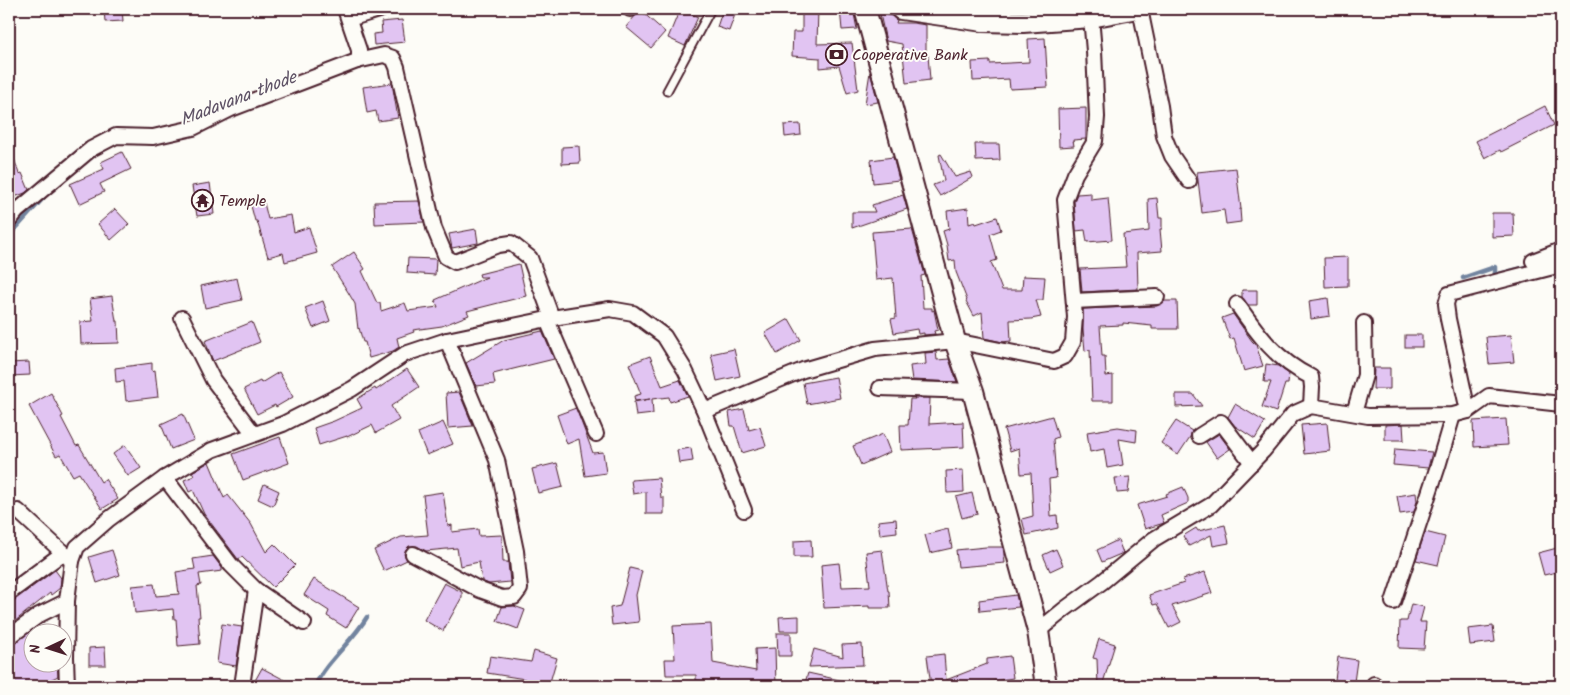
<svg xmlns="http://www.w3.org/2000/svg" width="1570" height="695" font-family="Kalam,sans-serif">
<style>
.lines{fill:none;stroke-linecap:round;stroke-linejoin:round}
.stream{stroke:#72849f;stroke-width:4.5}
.building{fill:#e1c4f2;stroke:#4a1f2b}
.lane-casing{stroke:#4a1f2b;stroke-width:11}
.street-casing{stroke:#4a1f2b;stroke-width:18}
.secondary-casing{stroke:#4a1f2b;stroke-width:24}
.lane{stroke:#fdfcf7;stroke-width:7}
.street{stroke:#fdfcf7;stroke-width:14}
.secondary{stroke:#fdfcf7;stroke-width:20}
.labels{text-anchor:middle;stroke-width:4;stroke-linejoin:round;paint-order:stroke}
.poi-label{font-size:16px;fill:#4a1f2b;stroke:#fdfcf7;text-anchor:start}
.water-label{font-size:18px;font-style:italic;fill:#5e5265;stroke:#fdfcf7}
</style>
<rect width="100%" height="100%" fill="#fdfcf7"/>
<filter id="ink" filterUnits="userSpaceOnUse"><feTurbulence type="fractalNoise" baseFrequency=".02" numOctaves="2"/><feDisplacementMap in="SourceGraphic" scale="10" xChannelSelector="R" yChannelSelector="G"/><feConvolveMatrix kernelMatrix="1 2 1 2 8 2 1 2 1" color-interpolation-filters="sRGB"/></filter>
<g filter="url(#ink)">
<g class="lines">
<g class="stream">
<path d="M9 236 46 195"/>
<path d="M1463 278 1495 267V275L1533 265"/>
<path d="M315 686C327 660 352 642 367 617"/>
</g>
</g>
<g class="building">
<path d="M104 9H122L123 21 105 22Z"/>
<path d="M680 9 698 17 685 46 668 38Z"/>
<path d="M723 9H737L729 31 717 27Z"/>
<path d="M802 9H818L817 44 852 43 858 90 847 93 839 66 820 68V58L792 56 793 32H802Z"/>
<path d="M840 9H853L857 29 842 30Z"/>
<path d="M640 10 665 32 651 48 626 27Z"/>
<path d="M880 14 892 16 897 20 896 23H913L926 25V55H928L930 80 906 83 902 44 886 41Z"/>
<path d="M402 20 405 42 374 45 373 34 382 33 381 22Z"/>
<path d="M1045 38 1048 87 1010 89 1009 79 973 81 972 62 990 61V64L1029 62 1028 39Z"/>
<path d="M870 72 878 102 865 104Z"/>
<path d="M392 83 398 118 378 121 376 111 367 113 363 87Z"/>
<path d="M1545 106 1554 125 1501 152 1500 150 1485 158 1476 141Z"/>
<path d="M1086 108V139L1073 140 1074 146 1059 147 1058 109Z"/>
<path d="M800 124 801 135 785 137 784 125Z"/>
<path d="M975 144H999L1000 160 976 161Z"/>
<path d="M579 146 580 163 562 164V147Z"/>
<path d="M11 149 19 174 22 173 29 190 25 193 9 199V150Z"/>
<path d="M122 152 131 169 100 184 104 192 79 204 70 184 104 169 101 162Z"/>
<path d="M941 154 955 177 971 172 973 177 940 196 933 185 944 181 939 155Z"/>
<path d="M893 157 899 180 873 183 871 160Z"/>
<path d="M1236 168 1241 209H1240L1241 222 1226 224 1224 210 1202 213 1197 172Z"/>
<path d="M210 183 214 214 197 216 192 186Z"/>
<path d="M1091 193V200L1108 198 1112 240 1087 242 1085 230 1076 231 1074 201 1077 194Z"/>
<path d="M903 195 907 209 852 228V212H875L872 205Z"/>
<path d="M1157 198 1159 218H1162V229H1160L1162 251 1137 253 1138 289 1082 292 1080 269 1126 267 1123 234 1149 231 1148 199Z"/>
<path d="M419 201 424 222 375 224 374 202Z"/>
<path d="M264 203 268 219 291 215 294 232 309 227 317 253 285 262 283 253 268 257 257 221H255L251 206Z"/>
<path d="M968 208 969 224 975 222 976 224 997 217 1001 230 990 234 997 260 991 262 1002 290H1022L1023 276 1045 277 1043 300H1036L1041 317 1031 319 1010 320 1011 341 1002 342 984 338 982 312 974 316 966 301 967 300 956 272 955 260 949 261 947 245 943 231 949 229 947 211Z"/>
<path d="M115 209 129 224 111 240 98 224Z"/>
<path d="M1492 213H1513L1514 236 1492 237Z"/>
<path d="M476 229 478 243 452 248 449 234Z"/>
<path d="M912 229 925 275 921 276 923 308H932V311L934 310 938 330 934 331 935 334 924 335V333L918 334 917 329 894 333 891 319 896 318 893 278 876 280 872 232Z"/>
<path d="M354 252 365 269 362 271 377 303H380L381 311 405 303 408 311 438 307 435 300 487 277H480L479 274 519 264 526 296 467 311 469 315 442 326 413 330 414 332 397 338 399 347 393 351 369 358 365 342H363L359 328 358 329 355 304 348 292 332 267Z"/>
<path d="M1348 257V286L1325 287 1324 258Z"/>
<path d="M408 258 436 259 435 275 407 273Z"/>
<path d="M237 278 242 300 205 308 201 286Z"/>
<path d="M1242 290H1257V305H1248L1242 297Z"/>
<path d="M112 296 116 321H118L119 343 81 344 80 322 93 321 90 299Z"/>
<path d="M1328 298 1330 316 1311 319 1309 301Z"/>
<path d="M323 301 330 321 313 328 305 308Z"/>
<path d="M1165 301H1177L1178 329H1152V326L1123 323V325L1100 326 1102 356H1105L1106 376 1113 375V401H1092L1090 350 1085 351 1083 329V309L1157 306Z"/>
<path d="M1233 314 1252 341 1256 345 1263 366 1244 371 1234 338 1230 339 1222 318Z"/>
<path d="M789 319 801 340 777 354 765 333Z"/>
<path d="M252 322 260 342 213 361 205 341Z"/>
<path d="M542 331 554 359 493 374 495 384 476 386 466 363 504 340Z"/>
<rect x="1405" y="335" width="17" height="12"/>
<path d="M1511 335 1514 362 1489 364 1486 337Z"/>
<path d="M734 349 740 376 717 381 711 354Z"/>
<path d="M936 352 937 360 949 359 957 382 912 380 910 366 926 364 925 353Z"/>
<path d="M650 356 662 386 680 380 688 396 670 402 669 397 652 399 653 414 636 416 634 402 650 399 635 401 634 396 641 394 629 364Z"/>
<path d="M29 362 30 375 10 376 9 363Z"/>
<path d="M152 363V371L155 370 158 397 126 401 124 381 116 382 115 368Z"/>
<path d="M1266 364 1278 366 1289 374 1288 384H1285L1276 412 1262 407 1271 382H1264Z"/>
<path d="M1374 368H1390V389H1373Z"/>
<path d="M407 369 419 387 391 406 399 420 376 433 372 425 347 437V436L319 445 314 428 334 421 362 408 357 399 375 388 376 390Z"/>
<path d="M279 372 293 397 276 407 275 405 257 414 244 389 260 381 261 383Z"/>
<path d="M836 377 840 398 807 404 803 383Z"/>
<path d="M459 392 473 426 448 428 446 393Z"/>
<path d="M51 393 63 416 61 417 76 446 79 445 101 482 105 479 118 499 102 509 79 473 73 476 60 454 56 456 29 406Z"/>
<path d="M1176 394H1193L1202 406 1176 407Z"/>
<path d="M914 398H930L929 424 963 422 964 447 901 450 900 425H908L910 399H915Z"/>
<path d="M1235 404 1265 422 1255 439 1235 426 1228 417Z"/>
<path d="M576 408 593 453 603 452 606 473 585 476 579 439 567 444 557 415Z"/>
<path d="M744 409 749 430 760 427 766 446 742 453 734 426H731L729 412Z"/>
<path d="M183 414 194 440 171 449 161 424Z"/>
<path d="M1052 416 1058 437 1053 439 1056 478 1049 479 1051 516 1057 515 1058 528 1026 535 1022 519 1033 516 1031 473 1021 474 1019 448 1010 451 1004 429Z"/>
<path d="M1506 419 1508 445 1474 447 1473 421Z"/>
<path d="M1176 421 1192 431 1190 437 1178 455 1161 443Z"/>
<path d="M443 422 453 444 427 455 418 433Z"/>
<path d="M1327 423 1330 451 1304 454 1301 425Z"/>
<path d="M1403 424 1404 440H1385V425Z"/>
<path d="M1118 427 1137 430 1136 442 1119 439 1123 465 1107 468 1104 449 1090 452 1087 432Z"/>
<path d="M883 434 890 452 861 465 853 446Z"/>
<path d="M1219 434 1230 449 1217 458 1206 442Z"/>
<path d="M280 437 289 463 243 480 233 454Z"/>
<path d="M125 445 141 468 128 476 113 454Z"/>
<path d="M691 448 693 461 679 463 677 450Z"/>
<path d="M1395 449 1432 452 1428 468 1393 465Z"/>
<path d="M209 462 224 498 228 495 251 524 266 552 274 544 295 565 273 587 242 557 238 559 204 514 193 490 189 492 184 480 194 476 192 472Z"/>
<path d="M557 463 563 487 538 493 532 469Z"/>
<path d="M963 470 964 492 947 493 946 471Z"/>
<path d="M1130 477 1128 492 1117 493 1115 478Z"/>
<path d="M659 478 661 498H664V514H646V492L633 494 631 480Z"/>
<path d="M264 484 279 491 273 506 258 499Z"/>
<path d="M1183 487 1188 498V503L1161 515 1164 523 1145 529 1137 505 1167 496 1166 494Z"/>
<path d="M443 492 448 526 452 525V532L478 529 479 536 502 535 503 562H508L510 582 489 584 482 581 479 562 460 566 457 548 426 551 417 546H409L406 549 404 554 407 560 384 571 374 550 401 537 428 535 423 495Z"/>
<path d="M972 493 977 514 962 518 956 497Z"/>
<path d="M1416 493 1417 501 1414 512 1400 514 1397 496Z"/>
<path d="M896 519 897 532 880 534 878 521Z"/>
<path d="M1225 525 1229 543 1213 546 1211 535 1189 546 1183 536 1196 528 1198 531Z"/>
<path d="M948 529 952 548 930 553 925 535Z"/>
<path d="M1425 532 1445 537 1438 565 1416 560Z"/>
<path d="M811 540 812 557H794V541Z"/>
<path d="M1118 540 1123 553 1102 562 1097 550Z"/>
<path d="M986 547H1003L1005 563 958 567 956 550Z"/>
<path d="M1561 547V571L1544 575 1538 553Z"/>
<path d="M1056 549 1063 565 1050 571 1043 555Z"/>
<path d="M112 550 120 575 97 583 89 557Z"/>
<path d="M882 550 888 591H889L890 608H869V606L824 608 821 565 839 563 842 587 870 586 866 552Z"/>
<path d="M213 556 222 568V571L199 574 201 585 197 586 200 617H198L200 644 178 646 176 619H174L173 609 135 613 132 586 154 584 156 596 179 594 176 572 195 569 193 559Z"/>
<path d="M630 568 642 571 636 595 639 622 612 625 610 608 620 606Z"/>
<path d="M55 570 61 578 60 588 51 595 50 593 9 626V602H12Z"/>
<path d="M1205 572 1212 593 1172 606 1181 622 1169 628 1157 604 1153 605 1149 595 1184 583 1183 579Z"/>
<path d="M314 579 359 607 346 628 327 616 329 611 304 595Z"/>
<path d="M444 583 462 592V597L443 631 424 620Z"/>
<path d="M1016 595 1019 607 980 611 979 600Z"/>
<path d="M1411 604 1424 607 1420 622H1426L1424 649 1399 648 1400 621H1407Z"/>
<path d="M514 606 525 610 518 629 497 621 502 607Z"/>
<path d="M799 616V631H780L779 617Z"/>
<path d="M222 624 242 627 236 666 217 663Z"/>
<path d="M711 624 713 663 756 671 755 649 775 648 776 686H701V681L696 680V675H666L665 659H675L673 626Z"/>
<path d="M1493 626 1495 642 1470 645 1468 629Z"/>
<path d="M31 631 32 662H57L58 676 38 686H9V646L14 644Z"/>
<path d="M777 633H791V656H778Z"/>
<path d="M1099 639 1115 644 1102 686H1098L1097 659 1093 658Z"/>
<path d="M862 644 863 665 809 667 814 649 843 657 842 645Z"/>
<path d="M105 647 106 665H89V648Z"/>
<path d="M534 651 557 658 550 682 547 681 546 686H523L525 679 487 673 490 656 531 662Z"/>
<path d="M944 654 946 680 987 664V659L1010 656 1013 678 982 683 983 686H931L927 656Z"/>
<path d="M1338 657 1357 660 1354 682 1335 680Z"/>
<path d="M262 668 296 686H252Z"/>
<path d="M808 673 844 681 843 686H804Z"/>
</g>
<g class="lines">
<defs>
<path id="lane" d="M667 91 711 9"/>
<g id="street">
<path d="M630 9H631"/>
<path d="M1140 9 1160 106 1164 136 1172 156 1189 181"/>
<path d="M349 19 382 9"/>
<path d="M357 61 384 55 393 58 397 67 434 228 446 257 455 262 498 245 511 243 530 258 552 318"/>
<path d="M9 221 17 211 91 149 116 136 153 137 193 128 231 109 357 61 359 57V50L345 9"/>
<path d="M1533 261 1561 250"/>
<path d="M1074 301 1157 297"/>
<path d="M1237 304C1258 334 1276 360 1311 377L1312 387 1311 406"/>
<path d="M182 318 213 380 254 434"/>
<path d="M547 320 596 434"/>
<path d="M880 388 973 391"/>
<path d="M703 408 744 510"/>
<path d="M1468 411 1448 319 1446 304 1449 294 1561 265"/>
<path d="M1354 413 1365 375 1364 323"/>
<path d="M1199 436 1221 422 1252 463"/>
<path d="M165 478 231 565 256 590 304 623"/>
<path d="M18 511 72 561"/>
<path d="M413 554 480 590 502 598 514 597 520 589 516 551 497 460 447 340"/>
<path d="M9 593 63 553"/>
<path d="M1393 602 1438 466 1453 415"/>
<path d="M1038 631 1065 609 1102 582 1154 539 1211 505 1263 451 1293 414 1311 406 1368 416 1453 415 1468 411 1489 396 1561 404"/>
<path d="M9 637 39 615 67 601 72 561 77 547 109 519 165 478 212 450 283 424 352 389 405 354 447 340 552 318 610 309 633 313 664 336 685 370 703 408 707 410 803 370 875 349 955 341 1054 361 1065 356 1073 342 1075 317 1065 200 1075 174 1095 141 1097 117 1094 51 1091 17"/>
<path d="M67 686 66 657 67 601"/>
<path d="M242 686 256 590"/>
<path d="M1374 686V684"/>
</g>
<g id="secondary">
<path d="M865 9 955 341 973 391 1038 631 1046 686"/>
<path d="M901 9 983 21 1023 22 1091 17 1132 9"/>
</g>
</defs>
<use href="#lane" class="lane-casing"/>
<use href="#street" class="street-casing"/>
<use href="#secondary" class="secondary-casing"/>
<use href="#lane" class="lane"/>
<use href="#street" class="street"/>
<use href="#secondary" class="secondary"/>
</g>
</g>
<defs>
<symbol id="bank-ring" viewBox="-11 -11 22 22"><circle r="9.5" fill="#fdfcf7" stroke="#4a1f2b" stroke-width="1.5"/><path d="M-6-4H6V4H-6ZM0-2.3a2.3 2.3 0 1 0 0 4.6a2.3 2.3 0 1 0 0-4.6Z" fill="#4a1f2b"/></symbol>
<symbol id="temple-ring" viewBox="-11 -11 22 22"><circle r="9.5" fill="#fdfcf7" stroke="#4a1f2b" stroke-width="1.5"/><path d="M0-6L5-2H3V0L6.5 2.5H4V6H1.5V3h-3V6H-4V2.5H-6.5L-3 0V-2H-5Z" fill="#4a1f2b"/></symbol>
</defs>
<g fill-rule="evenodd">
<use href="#bank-ring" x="824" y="42" width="25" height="25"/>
<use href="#temple-ring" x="190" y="188" width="25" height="25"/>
</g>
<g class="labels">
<g class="poi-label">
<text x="852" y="60">Cooperative Bank</text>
<text x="219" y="206">Temple</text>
</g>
<g class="water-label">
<text transform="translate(238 98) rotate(-21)" y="6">Madavana thode</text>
</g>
</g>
<rect width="1570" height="695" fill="none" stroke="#fdfcf7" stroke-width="30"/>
<rect x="15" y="15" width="1540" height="665" fill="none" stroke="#4a1f2b" stroke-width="2" filter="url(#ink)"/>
<g transform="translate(48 648) rotate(266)"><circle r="24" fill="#fdfcf7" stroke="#b5a4a5"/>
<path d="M0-4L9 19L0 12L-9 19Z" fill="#4a1f2b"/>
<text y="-8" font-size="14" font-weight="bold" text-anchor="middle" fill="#4a1f2b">N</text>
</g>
</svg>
